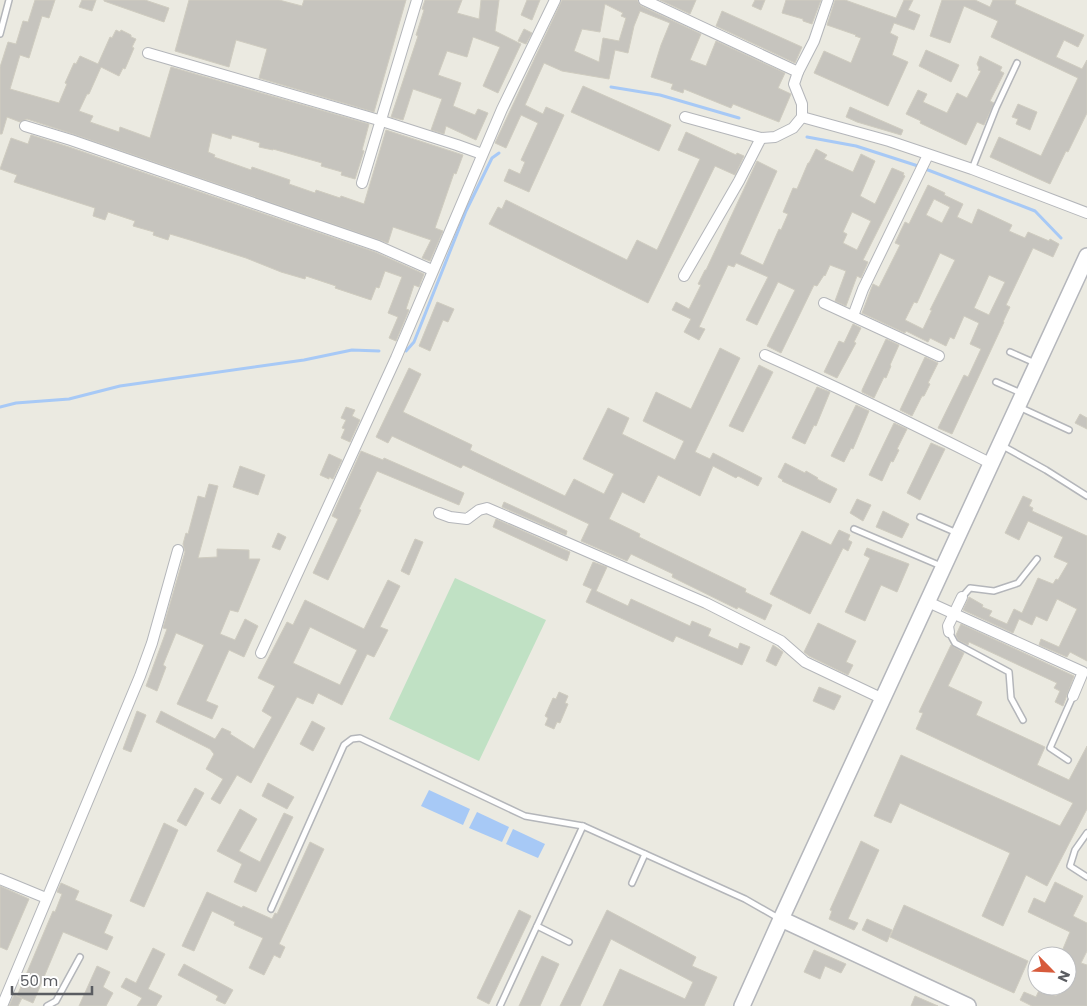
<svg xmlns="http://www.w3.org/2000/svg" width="1087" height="1006" font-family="Poppins,sans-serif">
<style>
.green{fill:#c0e1c4}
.water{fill:#a7c9f6}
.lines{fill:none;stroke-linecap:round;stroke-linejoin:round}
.stream{stroke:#a7c9f6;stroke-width:3}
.building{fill:#c6c4be;stroke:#cfccc0;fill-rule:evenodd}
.lane-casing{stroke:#b4b6ba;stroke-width:8}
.street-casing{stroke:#b4b6ba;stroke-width:12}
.secondary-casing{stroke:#b5b7bc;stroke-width:18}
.lane{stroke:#fff;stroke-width:5}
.street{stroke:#fff;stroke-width:10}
.secondary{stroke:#fff;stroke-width:15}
</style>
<rect width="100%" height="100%" fill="#ebeae1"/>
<path class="green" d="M455 578 546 620 479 761 389 719Z"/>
<g class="water">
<path d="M429 790 470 809 463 825 421 806Z"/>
<path d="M477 812 509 827 502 842 469 828Z"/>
<path d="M513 829 545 844 538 858 506 844Z"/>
</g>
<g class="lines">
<g class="stream">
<path d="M611 87 660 95 739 118"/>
<path d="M807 137 856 146 915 165 1035 211 1061 238"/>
<path d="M406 351 414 342 466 211 492 158 499 153"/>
<path d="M0 407 16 403 69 399 120 386 304 360 352 350 379 351"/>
</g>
</g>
<g class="building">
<path d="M35 0H55L49 18 42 16 29 58 20 55 10 89 59 103 67 84 65 83 74 63 76 64 80 56 98 64 110 37 112 38 116 30 120 32 121 30 131 35V37L136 39 132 47 134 48 125 69 123 68 119 76 101 67 89 94H87L79 111 93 116 90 122 119 132 120 127 150 138 171 67 369 124 362 150 364 151 355 179 341 175 342 172 321 166 322 163 273 149V150L259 147 260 143 232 135 231 139 212 133 208 152 215 155 214 157 251 170 252 167 290 180 289 184 315 193 316 190 340 198 341 196 364 204 386 130 463 155 456 174 454 173 435 228 443 231 430 261 422 258 431 240 393 227 388 243 73 134 27 119 20 122 7 117 2 134H0V67L8 42 16 44 23 21 28 22Z"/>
<path d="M82 0H96L92 11 79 7Z"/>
<path d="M104 0H145L169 8 164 22 104 1Z"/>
<path d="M189 0H279L302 6 304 0H406L374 112 259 78 267 49 236 40 229 67 175 51Z"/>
<path d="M425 0H462L457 13 479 19 481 0H499L495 31 521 44 498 93 483 86 500 47 473 37 467 57 447 51 438 75 461 83 453 106 475 115 478 109 488 113 476 140 446 126 444 134 431 130 442 99 413 89 403 120 391 117 418 36 416 35 424 10 422 9Z"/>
<path d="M527 0H540L532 20 521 15Z"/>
<path d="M562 0H637L641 6 701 34 690 60 706 66 716 41 785 73 778 88 791 94 779 122 733 104 731 108 684 89 683 93 671 89 673 84 651 77 661 45 670 23 640 11 634 26 628 53 615 50 609 79 562 71 544 63 525 105 543 114 546 107 564 115 529 192 504 181 509 169 520 174 525 162 521 160 538 123 521 115 506 148 495 143ZM605 4 623 13 621 16 626 18 619 41 603 38 599 62 574 51 582 29 600 32Z"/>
<path d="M660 0H696L690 14Z"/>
<path d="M755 0H765L761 10 752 6Z"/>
<path d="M786 0H821L812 24 803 21V19L782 13Z"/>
<path d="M835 0H845L896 18 904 0H913L908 10 920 15 914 30 894 23 890 33 898 37 892 55 908 62 888 106 814 73 824 51 851 63 861 38 855 36 856 35 827 25Z"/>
<path d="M942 0H975L990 7 993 0H1016L1015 4 1084 35 1078 47 1064 40 1056 57 1082 69 1087 60V113L1068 152 1066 151 1050 184 990 157 999 137 1041 156 1078 78 991 37 998 21 964 6 950 43 930 36Z"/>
<path d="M722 11 802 47 795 63 716 26Z"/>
<path d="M524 29 532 33 526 44 518 41Z"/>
<path d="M926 50 959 65 951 82 919 66Z"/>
<path d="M980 56 1002 67 1000 71 1004 73 990 101 994 103 984 125 977 122 966 145 920 123 921 121 906 114 918 90 927 94 923 102 947 113 957 93 967 98 981 71 978 70 979 68 977 64Z"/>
<path d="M583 86 671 125 659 151 571 112Z"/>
<path d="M1018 104 1037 112 1030 130 1016 124 1018 119 1012 117Z"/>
<path d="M850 107 903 130 901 135 857 122 846 117Z"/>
<path d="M686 132 736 155 737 153 744 156 735 175 715 166 648 303 489 224 498 207 502 209 506 200 627 260 637 240 657 250 700 159 678 150Z"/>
<path d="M31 135 69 147 375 252 424 274 419 287 414 285 406 309 409 310 396 341 389 338 398 317 388 313 402 277 385 271 379 288 376 287 371 300 335 288 336 286 306 276 305 279 281 272 246 258 190 240 170 234 168 240 153 235 154 232 133 226 135 221 108 212 105 220 93 216 95 208 14 182 17 175 0 169 11 138 28 144Z"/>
<path d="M816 149 827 155 824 159 853 172 861 154 875 161 860 196 875 204 892 168 904 173 903 175 905 176 863 260 868 262 861 278 857 276 846 306 835 301 846 271 830 265 825 276 824 275 817 286 814 285 781 353 767 346 795 290 778 282 757 325 746 320 768 277 736 263 734 267 728 265 699 327 705 329 699 340 684 332 691 319 672 310 676 302 689 309 701 285 698 284 705 270H706L757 161 777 171 740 254 763 265 779 229 781 230 788 214 783 212 793 188 797 189 808 163H809ZM852 212 871 221 857 250 843 243 847 234 843 232Z"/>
<path d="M928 185 945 193 944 195 963 204 957 217 972 224 978 209 1012 225 1009 231 1025 238 1028 232 1049 241 1050 239 1059 244 1053 257 1033 248 1006 305 1010 307 1003 322H1004L952 434 938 428 964 375 968 377 981 349 970 344 979 323 964 316 954 339 950 337 946 346 930 338 928 342 906 331 905 333 862 313 873 284 879 287 900 245 895 243 905 222 909 224ZM934 199 950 207 942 223 926 215ZM940 253 955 260 930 310H932L923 329 905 320 914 302 917 303ZM989 275 1005 282 989 315 974 308Z"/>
<path d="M437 302 454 309 448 322 443 320 430 351 419 346Z"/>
<path d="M853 324 861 328 854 342 856 343 837 378 824 372 839 341 844 343Z"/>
<path d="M886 339 899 345 890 365 891 366 886 378 884 377 874 398 862 392V390Z"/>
<path d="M720 348 740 358 695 452 710 459 713 453 762 478 758 486 738 476 736 478 713 466 700 496 658 475 644 503 622 492 609 519 640 534 639 537 746 589 745 592 772 605 765 620 738 607 737 609 672 577 673 574 631 554 627 561 581 541 589 524 463 465 461 468 392 436 388 443 376 437 409 368 421 374 403 412 472 445 470 450 565 496 574 479 604 494 614 474 583 459 608 408 629 418 622 434 675 460 684 441 643 421 656 392 691 409Z"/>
<path d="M925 357 938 363 928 383 930 384 924 396H922L912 416 900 410Z"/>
<path d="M759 365 773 372 743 432 729 426Z"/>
<path d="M817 387 830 392 816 426 814 425 805 444 792 438Z"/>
<path d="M856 405 869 411 853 449 851 448 844 462 831 456Z"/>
<path d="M346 407 355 410 352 416 360 420 350 442 341 438 345 429 342 428 346 420 341 418Z"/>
<path d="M1080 414 1087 418V429L1075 423Z"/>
<path d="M894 423 907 429 897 449 899 450 893 462 891 461 882 481 869 475Z"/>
<path d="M931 443 945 449 920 500 907 493Z"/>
<path d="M361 451 383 460 384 458 464 493 459 505 377 471 359 509 361 510 328 580 313 573 338 519 332 516Z"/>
<path d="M329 454 342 460 333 479 329 477V479L320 475Z"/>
<path d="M785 463 805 473 806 471 818 478 817 479 837 489 830 503 782 481 783 480 778 477Z"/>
<path d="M240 466 265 475 258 495 233 487Z"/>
<path d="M209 484 218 486 198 558 217 557V549L249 550V559H260L238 612 230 610 220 634 235 640 245 619 258 626 244 657 229 650 206 701 218 706 212 719 177 704 204 645 176 633 163 665 166 667 157 691 146 686 167 629 163 628 185 552 183 544 186 533 188 534 198 496 205 498Z"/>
<path d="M1023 496 1032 500 1029 506 1033 508 1032 511 1087 536V661L1070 652 1067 657 1039 645 1041 639 1059 647 1077 609 1057 599 1047 621 1036 616 1032 625 1019 619 1013 633 963 610 969 597 983 605 982 607 992 611 989 616 1007 624 1014 609 1022 613 1038 578 1053 584 1056 579 1058 580 1068 563 1054 557 1063 537 1028 521 1019 540 1005 533Z"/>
<path d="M857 499 871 505 863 521 850 513Z"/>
<path d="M504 502 567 531 566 535 502 507Z"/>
<path d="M883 511 909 524 902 538 876 527Z"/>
<path d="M496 519 570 552 567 561 493 527Z"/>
<path d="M839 530 850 535 848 540 852 542 848 551 843 548 810 614 770 594 802 531 831 545Z"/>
<path d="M278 533 286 537 280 550 272 547Z"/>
<path d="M415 539 423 542 409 575 401 571Z"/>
<path d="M867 548 909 564 897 592 881 585 865 621 845 612 870 558 864 555Z"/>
<path d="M593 562 607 567 596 591 628 606 631 599 690 626 692 621 711 629 708 636 738 649 740 643 750 647 742 665 676 636 673 642 586 602 592 589 583 585Z"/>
<path d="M388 580 400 586 380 627 388 630 374 657 367 654 342 705 318 693 313 704 297 697 251 783 237 775 220 804 211 799 223 779 206 769 214 754 210 749 156 722 161 711 215 739 222 728 231 732 230 734 254 749 272 717 262 711 275 686 258 678 287 622 293 625 305 600 364 629ZM310 627 357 650 340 685 293 663Z"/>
<path d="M818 623 856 641 846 662 853 665 848 675 809 656 804 652Z"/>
<path d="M961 624 1074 676 1063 706 1055 702 1060 691 1054 688 1057 683 969 642 968 645 958 640 956 635Z"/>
<path d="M773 645 783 652 776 666 766 661Z"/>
<path d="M951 645 964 653 948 686 982 702 976 715 1045 747 1037 765 1069 780 1087 746V809L1047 886 1026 875 1003 926 982 916 1010 853 900 803 891 823 874 816 901 755 1060 826 1073 803 916 729 923 713 919 712Z"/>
<path d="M819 687 841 696 834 710 813 701Z"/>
<path d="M559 692 568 696 565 703 568 704 560 723 557 722 554 729 545 725 548 718 545 716 553 698 556 699Z"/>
<path d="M137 711 146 715 131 752 123 749Z"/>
<path d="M312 721 325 728 313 751 300 744Z"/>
<path d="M268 783 294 797 287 809 262 796Z"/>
<path d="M195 788 204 793 186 826 177 821Z"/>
<path d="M240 809 257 819 239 851 260 862 284 813 293 817 256 892 234 882 242 864 217 851Z"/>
<path d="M164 823 178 830 144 907 130 901Z"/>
<path d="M861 841 879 850 848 919 858 923 854 930 829 919 832 911 830 910Z"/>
<path d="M310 842 324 849 279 944 285 947 280 958 274 955 264 975 249 968 263 938 234 925 235 922 212 911 194 951 182 946 207 892 242 908 243 906 272 919 275 913 277 914Z"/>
<path d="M1055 882 1083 896 1073 916 1087 923V951L1081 963 1087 965V1006H1032L1020 1000 1024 992 1036 997 1040 988 1056 996 1061 986H1067V956H1060L1070 932 1028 912 1034 898 1045 903Z"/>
<path d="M61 883 79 891 75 900 112 915 104 933 113 937 107 950 63 932 33 1003 17 996 53 911 55 912 62 894 57 892Z"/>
<path d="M0 886 29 899 7 950 0 947Z"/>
<path d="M904 905 1028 961 1014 993 890 937Z"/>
<path d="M519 910 531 916 489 1004 477 998Z"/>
<path d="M607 910 696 957 692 966 717 977 704 1006H603L620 969 685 999 693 982 611 939 580 1006H560Z"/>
<path d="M867 919 892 930 887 942 862 930Z"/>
<path d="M153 948 165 954 148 989 162 996 156 1006H137L142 998 121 987 126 978 136 983Z"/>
<path d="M814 950 846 964 841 973 825 966 820 979 804 972Z"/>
<path d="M542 956 559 964 540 1006H519Z"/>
<path d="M184 964 233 990 225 1004 216 1000 218 996 178 975Z"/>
<path d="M97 966 110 972 103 987 113 993 106 1006H79Z"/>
<path d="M14 995 22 998 18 1006H9Z"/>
<path d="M915 996 938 1006H911Z"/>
</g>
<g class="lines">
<defs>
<g id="lane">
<path d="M0 34 9 0"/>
<path d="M972 169 996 108 1017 63"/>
<path d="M1010 352 1035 363"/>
<path d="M996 382 1021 393"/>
<path d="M1019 407 1069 430"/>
<path d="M1001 445 1046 470 1087 496"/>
<path d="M920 517 957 533"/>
<path d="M854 529 941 566"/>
<path d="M962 597 970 588 994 591 1018 583 1037 559"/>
<path d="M949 632 955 643 1009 672 1011 698 1023 720"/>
<path d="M1068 760 1050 748 1073 696"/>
<path d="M1087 833 1075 850 1070 866 1087 877"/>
<path d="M632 883 645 854"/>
<path d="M271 909 344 745 352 739 360 738 525 816 583 826 745 899 780 919"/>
<path d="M537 926 569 942"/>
<path d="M47 1006 56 1001 80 957"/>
<path d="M500 1006 583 826"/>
</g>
<g id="street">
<path d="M644 0 798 72 794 84 802 104V117L793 128 775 137 761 138 685 117"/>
<path d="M148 53 382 121 457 145 482 154"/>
<path d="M798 72 814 41 828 0"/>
<path d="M802 117 889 141 972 169 1087 213"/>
<path d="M25 126 71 140 378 246 432 270"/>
<path d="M362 183 417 0"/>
<path d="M684 276 739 181 761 138"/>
<path d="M824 303 939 356"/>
<path d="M853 316 863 289 928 155"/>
<path d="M765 355C842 389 917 426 992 464"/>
<path d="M439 513 450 517 467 519 479 510 487 508 706 603 781 641 805 662 883 699"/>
<path d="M928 602 1083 672 1073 696"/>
<path d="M949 632 948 626 962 597"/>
<path d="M261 653 396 358 502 109 555 0"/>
<path d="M0 879 46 898"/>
<path d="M2 1006 140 676 152 643 178 550"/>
</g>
<g id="secondary">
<path d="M781 919 968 1006"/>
<path d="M742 1006 781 919 1087 256"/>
</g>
</defs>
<use href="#lane" class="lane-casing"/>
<use href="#street" class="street-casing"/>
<use href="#secondary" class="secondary-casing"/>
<use href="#lane" class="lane"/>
<use href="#street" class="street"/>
<use href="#secondary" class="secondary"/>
</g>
<g transform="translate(1052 971) rotate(114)"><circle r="24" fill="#ffffff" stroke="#bdbec0"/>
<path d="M0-4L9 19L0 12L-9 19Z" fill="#d75b3c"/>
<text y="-8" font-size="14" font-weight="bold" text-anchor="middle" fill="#5a5c61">N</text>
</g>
<path d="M12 986v8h80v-8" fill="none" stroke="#5a5c61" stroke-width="2.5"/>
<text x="20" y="986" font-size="15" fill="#5a5c61" stroke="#ffffff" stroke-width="4" paint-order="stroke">50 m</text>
</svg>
